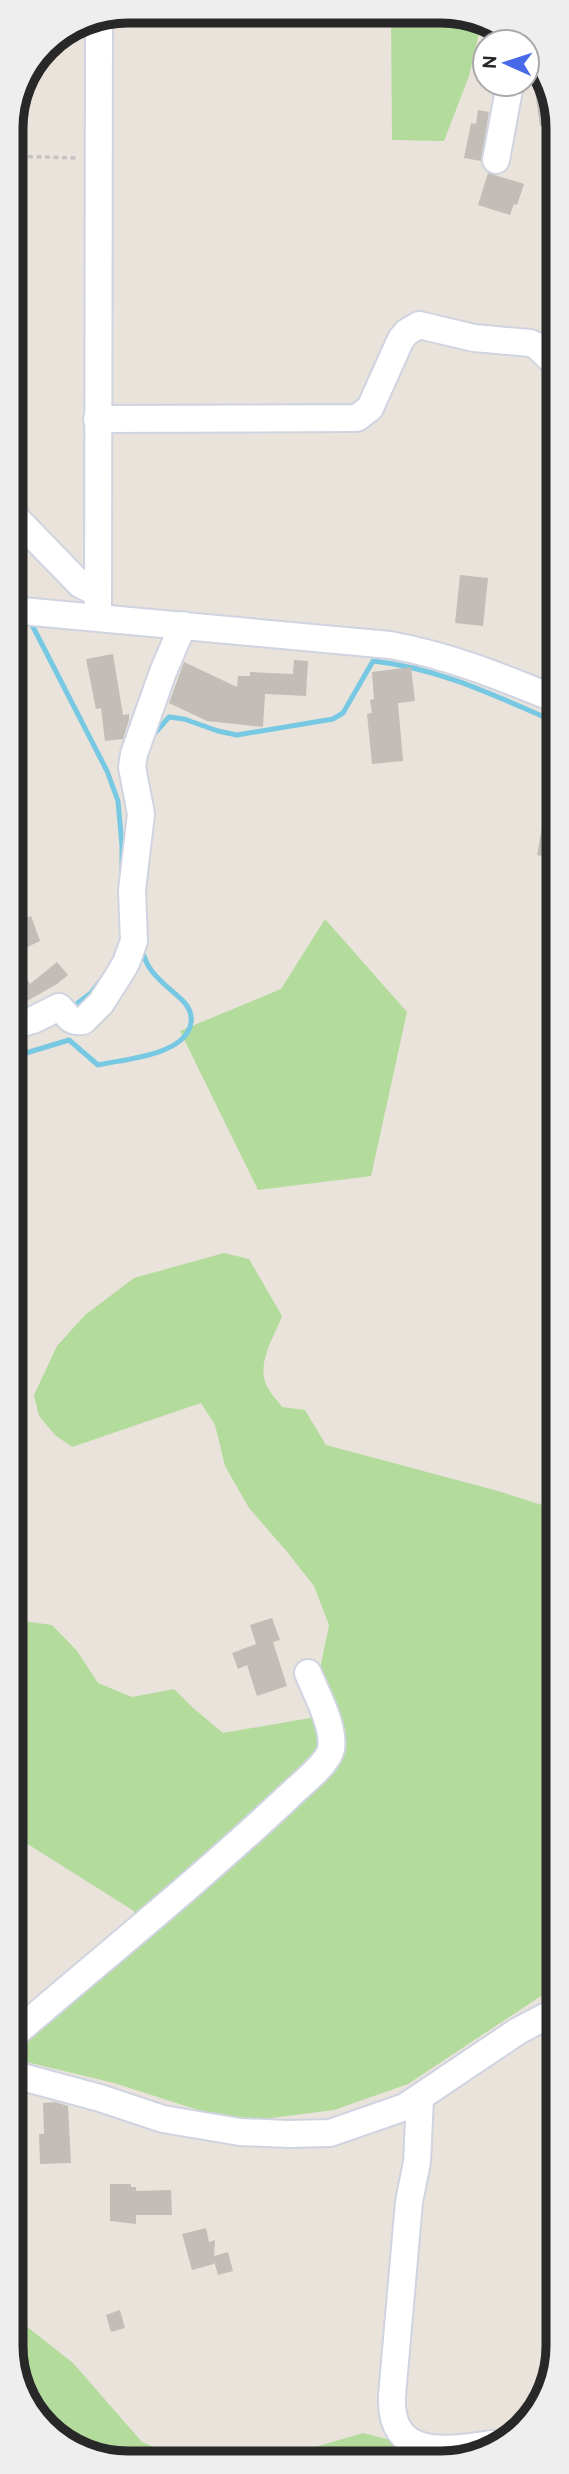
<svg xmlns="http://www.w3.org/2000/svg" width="569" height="2474" font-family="Overpass,sans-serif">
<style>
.green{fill:#b3db9c}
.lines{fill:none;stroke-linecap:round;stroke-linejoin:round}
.stream{stroke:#77c8e2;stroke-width:5}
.building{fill:#c2bdb7}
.minor-casing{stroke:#d0d4e0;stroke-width:30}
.path{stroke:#c3c3c3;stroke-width:3.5;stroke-dasharray:5 3.5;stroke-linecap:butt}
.minor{stroke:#fff;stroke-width:26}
.rim{fill:none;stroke:#282828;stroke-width:9}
</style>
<rect width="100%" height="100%" fill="#e9e3db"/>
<g class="green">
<path d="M471 14 482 21 469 76 444 141 392 140 391 15Z"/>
<path d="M325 919 407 1012 371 1176 258 1190 180 1031 281 989Z"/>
<path d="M224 1253 249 1259 282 1316C274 1338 257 1361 266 1384 269 1392 277 1400 282 1407L305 1410 326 1445 498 1491 558 1510V1990L541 1996 408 2084 334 2110 249 2121 214 2115 114 2083 18 2060V2048L133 1926 134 1911 26 1843 11 1844V1638L24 1621 52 1625 77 1651 98 1683 132 1697 174 1689 192 1707 223 1733 310 1718 329 1625 314 1586 288 1553 249 1508 225 1466 215 1425 201 1403 72 1447 55 1435 39 1416 34 1395 57 1346 85 1315 134 1278Z"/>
<path d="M12 2315 73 2363 142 2442 184 2461H104L40 2424 12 2362Z"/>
<path d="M363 2433 464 2459 457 2462H240L312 2448Z"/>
</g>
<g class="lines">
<g class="stream">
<path d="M11 588 19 601"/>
<path d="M29 619 107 771 118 801 122 846V871"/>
<path d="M155 733 169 717 184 719 218 731 237 735 333 719 343 713 373 661C439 668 498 697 558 723"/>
<path d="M70 1009 91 993 101 980"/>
<path d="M11 1054 26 1053 69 1040 98 1065C124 1059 180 1056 190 1027 193 1018 191 1010 184 1002 167 985 146 974 142 948"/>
</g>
</g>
<g class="building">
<path d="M535 63 557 112V124L540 126 531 64Z"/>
<path d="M478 110 489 112 481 161 464 158 471 123 476 124Z"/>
<path d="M488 173 524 184 517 205 514 204 510 215 478 205Z"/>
<path d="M460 575 488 578 483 626 455 623Z"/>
<path d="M113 654 123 715 129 714V720L123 739 105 741 101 708 96 709 86 659Z"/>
<path d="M294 660 308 661 306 696 265 694 263 727 207 721 169 703 184 662 237 687 238 676H250V672L293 674Z"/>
<path d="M411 667 415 701 398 703 403 761 372 764 367 714 372 713 370 700 374 699 372 672Z"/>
<path d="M550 782 558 783V859L537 855Z"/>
<path d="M31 916 40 941 13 954 30 984 57 962 68 975 57 984 11 1010V924Z"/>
<path d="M272 1618 280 1640 273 1642 287 1686 257 1696 247 1665 238 1669 232 1653 256 1644 250 1625Z"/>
<path d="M55 2102 68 2106 71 2163 40 2164 39 2134H44L43 2103Z"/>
<path d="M110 2184H131V2187H136V2191L171 2190 172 2215H136V2224L110 2221Z"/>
<path d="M206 2228 209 2242 215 2240 214 2256 228 2252 233 2271 218 2275 214 2261V2264L192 2270 182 2234Z"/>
<path d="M120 2310 125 2328 111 2332 106 2315Z"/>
</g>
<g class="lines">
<defs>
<g id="minor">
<path d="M513 40V42"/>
<path d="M496 160 510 84"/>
<path d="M97 419 357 418 370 408 401 339 407 332 419 325 474 338 530 343 537 346 558 366"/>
<path d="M11 513 80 584 98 593"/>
<path d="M11 610 390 645C451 656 501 677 558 700"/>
<path d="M98 617 99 19"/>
<path d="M11 1026 33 1020 59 1007C68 1014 68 1023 83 1021L101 1003 117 978 126 963 134 941 132 890 141 814 132 767 134 754 163 672 183 625"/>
<path d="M11 2037C104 1957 200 1880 289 1796 300 1785 328 1764 331 1749 335 1727 316 1693 308 1673"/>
<path d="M11 2074 100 2098 163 2119 240 2132 289 2134 330 2133 405 2107 518 2031 558 2010"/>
<path d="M420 2099 417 2162 409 2202 392 2396C389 2461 448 2450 492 2444"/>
</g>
</defs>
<use href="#minor" class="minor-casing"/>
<path class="path" d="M11 156 78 158"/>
<use href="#minor" class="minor"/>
</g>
<path d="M0 0H569V2474H0ZM128 23H441A105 105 0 0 1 546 128V2346A105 105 0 0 1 441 2451H128A105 105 0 0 1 23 2346V128A105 105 0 0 1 128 23Z" fill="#eee" fill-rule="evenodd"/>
<path class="rim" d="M128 23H441A105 105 0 0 1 546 128V2346A105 105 0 0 1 441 2451H128A105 105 0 0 1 23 2346V128A105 105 0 0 1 128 23Z"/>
<g transform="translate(506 63) rotate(273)"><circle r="33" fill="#ffffff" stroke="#a9a9a9" stroke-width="2"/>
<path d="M0-5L12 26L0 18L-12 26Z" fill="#496ae8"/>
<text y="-10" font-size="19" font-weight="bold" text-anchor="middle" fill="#282828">N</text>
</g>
</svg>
